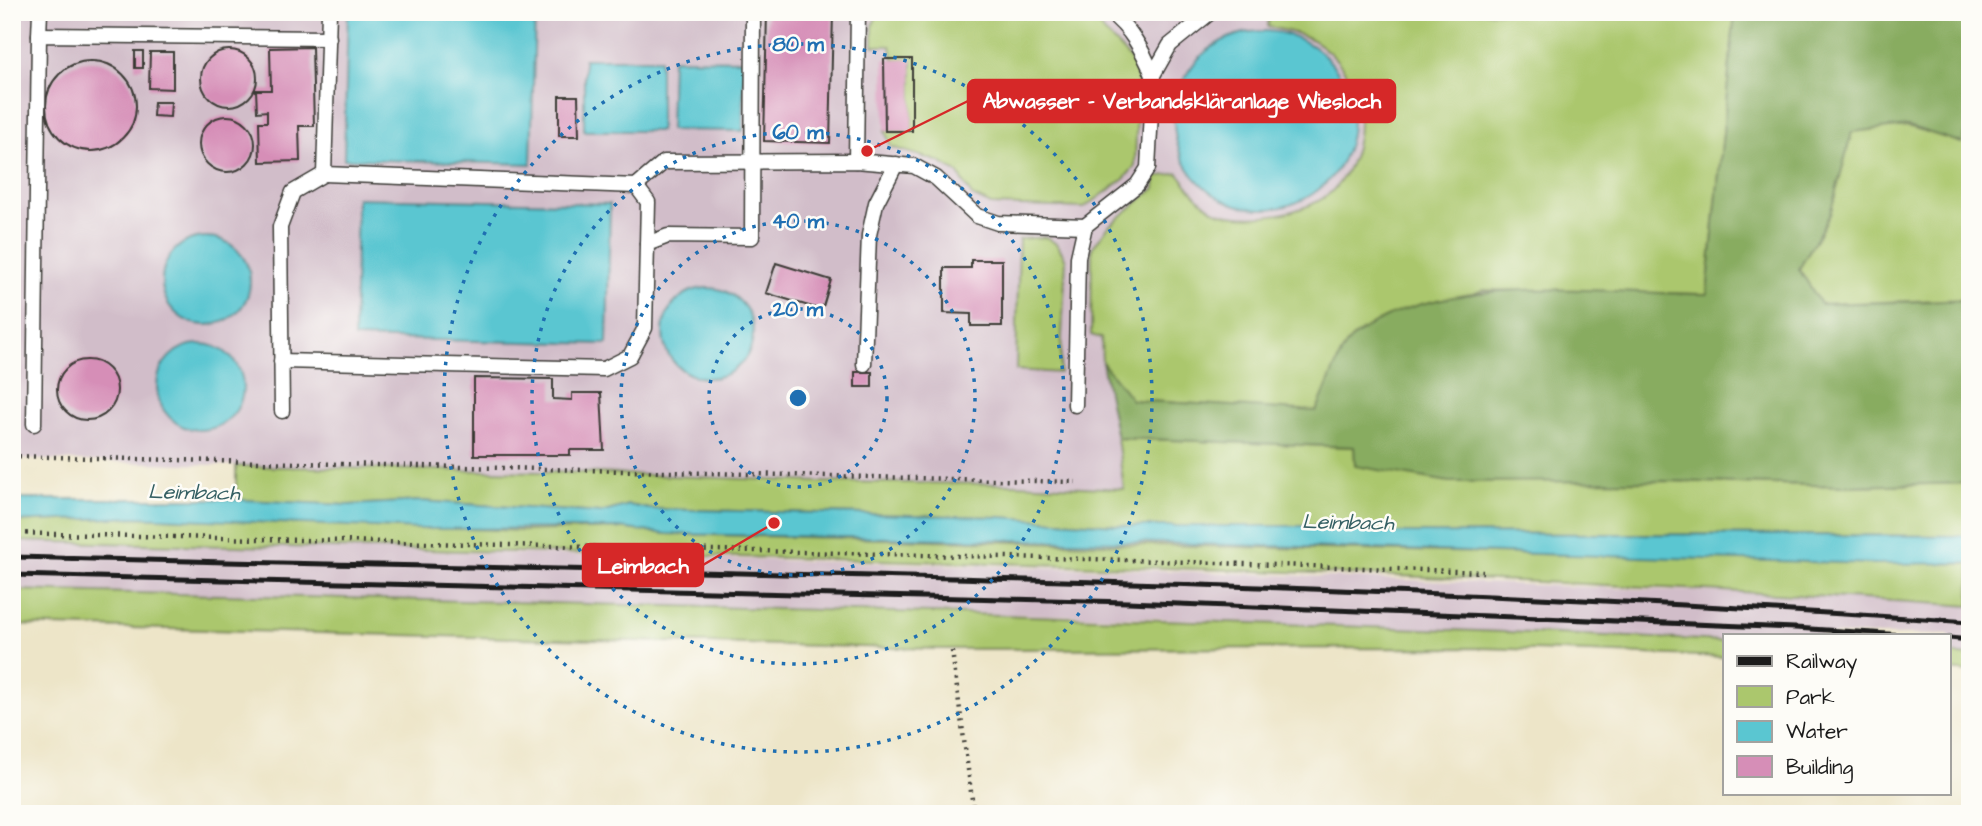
<svg xmlns="http://www.w3.org/2000/svg" width="1982" height="826" font-family="'Architects Daughter',sans-serif">
<style>
.industrial{fill:#d1bdc9}
.green{fill:#abc76d;stroke:#647244;stroke-width:2}
.forest{fill:#88ac60;stroke:#52643e;stroke-width:2}
.water{fill:#5ac6d1;stroke:#3b7176;stroke-width:2}
.building{fill:#d68eb7}
.lines{fill:none;stroke-linecap:round;stroke-linejoin:round}
.service-casing{stroke:#3b3a36;stroke-width:17}
.path{stroke:#3b3a36;stroke-width:4.5;stroke-dasharray:2 5;stroke-linecap:butt}
.service{stroke:#fff;stroke-width:14}
.rail{stroke:#1c1c1c;stroke-width:5}
.ring{fill:none;stroke:#1f6fb2;stroke-width:3.5;stroke-dasharray:3.5 7}
.labels{text-anchor:middle;stroke-width:5;stroke-linejoin:round;paint-order:stroke}
.water-label{font-size:21px;font-style:italic;fill:#356064;stroke:#fdfcf7}
.centre{fill:#1f6fb2;stroke:#fdfcf7;stroke-width:3.5}
.ring-label{font-size:21px;text-anchor:middle;font-weight:bold;fill:#1f6fb2;stroke:#fdfcf7;stroke-width:5;stroke-linejoin:round;paint-order:stroke}
.leader{fill:none;stroke:#d62828;stroke-width:2.5}
.callout-dot{fill:#d62828;stroke:#fdfcf7;stroke-width:2.5}
.callout{fill:#d62828;stroke:#d62828;stroke-width:2.5}
.callout-label{font-size:21px;text-anchor:middle;font-weight:bold;fill:#fff}
</style>
<rect width="100%" height="100%" fill="#fdfcf7"/>
<filter id="ink" filterUnits="userSpaceOnUse"><feTurbulence type="fractalNoise" baseFrequency=".0143" numOctaves="2"/><feDisplacementMap in="SourceGraphic" scale="14" xChannelSelector="R" yChannelSelector="G"/><feConvolveMatrix kernelMatrix="1 2 1 2 8 2 1 2 1" color-interpolation-filters="sRGB"/></filter>
<filter id="wash" filterUnits="userSpaceOnUse"><feTurbulence type="fractalNoise" baseFrequency=".00686" numOctaves="4" result="noise"/><feDisplacementMap in="SourceGraphic" scale="28" xChannelSelector="R" yChannelSelector="G"/><feGaussianBlur stdDeviation="1.57" result="paint"/><feColorMatrix in="noise" values="0 0 0 0 0 0 0 0 0 0 0 0 0 0 0 0 0 1.4 0 .05"/><feComposite in="paint" operator="in"/></filter>
<g filter="url(#wash)">
<rect width="100%" height="100%" fill="#ede5c8"/>
<g class="industrial">
<path d="M12 12H1735L1118 438 1124 489 1017 484 821 482 595 473 384 470 12 459Z"/>
<path d="M12 541 1129 569 1796 595 1970 606V656L1949 654V635H1725V641L1128 617 12 590Z"/>
</g>
<g class="green">
<path d="M878 12 1073 15 1097 24 1132 61 1138 78 1135 166 1124 179 1084 208 991 205 972 196 958 173 940 162 891 147 885 131H912V60L893 59 891 46H873V25Z"/>
<path d="M1269 12H1735L1707 294 1483 290 1349 341 1317 412 1131 400 1102 362 1101 338 1091 335 1092 248 1109 226 1155 188 1156 177 1178 173C1189 187 1200 203 1216 211 1245 224 1311 214 1333 190 1371 149 1367 81 1323 47 1307 34 1288 31 1268 27Z"/>
<path d="M1970 122V299L1821 304 1799 269 1830 214 1852 131 1908 126 1962 143Z"/>
<path d="M1046 237 1058 245 1066 260 1060 373 1016 370 1019 239Z"/>
<path d="M1117 438 1354 447 1667 481 1846 486 1970 483V536L1397 533 1308 526H1130L999 517 649 509 629 505 601 513 421 501 348 505 236 500V466L595 473 821 482 1017 484 1124 489Z"/>
<path d="M135 517 524 531 619 528 667 534 1970 564V606C1319 562 665 557 12 541V522Z"/>
<path d="M12 590C583 604 1154 616 1725 641V657L1481 648 939 649 12 625Z"/>
<path d="M1949 654 1970 656V672L1949 670Z"/>
</g>
<path class="forest" d="M1735 12H1970V122L1962 143 1908 126 1852 132 1830 214 1799 269 1821 304 1970 300V483L1846 486 1667 481 1449 482 1355 466 1354 447 1117 438 1102 362 1132 400 1316 411C1324 396 1340 349 1350 340 1434 268 1603 294 1707 294Z"/>
<g class="water">
<path d="M348 12H535L531 164 344 159Z"/>
<circle cx="1263" cy="120" r="89"/>
<rect x="584" y="59" width="76" height="72"/>
<path d="M672 59 744 60 743 131 670 130Z"/>
<path d="M357 198 610 204 607 344 354 338Z"/>
<circle cx="206" cy="281" r="44"/>
<circle cx="708" cy="333" r="45"/>
<circle cx="200" cy="387" r="43"/>
<path d="M12 499H226L348 505 421 501 601 513 629 505 649 509 999 517 1130 526H1308L1397 533 1970 536V563L1876 564 1129 542 667 534 619 528 422 529 135 517 12 522Z"/>
</g>
<g id="blocks">
<g class="building">
<path d="M767 12H833L830 143 764 141Z"/>
<path d="M312 47 314 126H299L300 161 260 162 259 122H267V111L257 112 256 90H271L270 48Z"/>
<circle cx="229" cy="78" r="28"/>
<rect x="135" y="51" width="8" height="17"/>
<path d="M150 52H173V89L149 88Z"/>
<path d="M884 59H912V131H885Z"/>
<circle cx="91" cy="106" r="45"/>
<path d="M559 96H578L579 136H559Z"/>
<path d="M154 102H171L170 117 153 116Z"/>
<circle cx="227" cy="144" r="28"/>
<path d="M971 260H1002V326H971V314L944 313V268H971Z"/>
<path d="M776 263 831 280 822 310 766 293Z"/>
<circle cx="87" cy="390" r="30"/>
<rect x="855" y="372" width="17" height="15"/>
<path d="M474 378 553 379V399L572 400V393H601L604 450H570V455H474Z"/>
</g>
</g>
</g>
<g filter="url(#ink)">
<use href="#blocks" fill-opacity="0" stroke="#3b3a36" stroke-width="2"/>
<g class="lines">
<defs>
<g id="service">
<path d="M1109 12C1131 28 1143 51 1153 75"/>
<path d="M39 35 40 12"/>
<path d="M856 161 858 12"/>
<path d="M324 174 636 186 664 162 856 161 914 166 936 178 977 216 998 223 1085 226 1137 185 1148 168 1153 75 1170 45 1211 12"/>
<path d="M636 186 648 202 647 244"/>
<path d="M281 361 604 369 630 356 645 328 647 244 668 236 752 237 753 12"/>
<path d="M864 364 869 235 876 203 896 164"/>
<path d="M1075 405 1078 257 1085 226"/>
<path d="M282 411 280 227 293 192 324 174 329 12"/>
<path d="M34 424 39 35 329 38"/>
</g>
</defs>
<use href="#service" class="service-casing"/>
<g class="path">
<path d="M12 456 1076 482"/>
<path d="M12 533 1129 560 1483 572"/>
<path d="M952 651 974 814"/>
</g>
<use href="#service" class="service"/>
<g class="rail">
<path d="M12 557C665 573 1319 578 1970 622"/>
<path d="M12 575 1128 602 1795 628 1904 635"/>
<path d="M1949 638 1970 640"/>
</g>
</g>
</g>
<g class="ring">
<circle cx="798" cy="398" r="89"/>
<circle cx="798" cy="398" r="177"/>
<circle cx="798" cy="398" r="266"/>
<circle cx="798" cy="398" r="354"/>
</g>
<g class="labels">
<g class="water-label">
<text transform="translate(194 492) rotate(1)" y="7">Leimbach</text>
<text transform="translate(1348 522) rotate(1)" y="7">Leimbach</text>
</g>
</g>
<circle cx="798" cy="398" r="10" class="centre"/>
<g class="ring-label">
<text x="798" y="51">80 m</text>
<text x="798" y="139">60 m</text>
<text x="798" y="228">40 m</text>
<text x="798" y="316">20 m</text>
</g>
<path class="leader" d="M867 151L968 101M774 523L703 565"/>
<g class="callout-dot">
<circle cx="867" cy="151" r="7"/>
<circle cx="774" cy="523" r="7"/>
</g>
<g class="callout">
<rect x="968" y="80" width="427" height="42" rx="7"/>
<rect x="583" y="544" width="120" height="42" rx="7"/>
</g>
<g class="callout-label">
<text x="1182" y="108">Abwasser - Verbandskläranlage Wiesloch</text>
<text x="643" y="573">Leimbach</text>
</g>
<rect width="1982" height="826" fill="none" stroke="#fdfcf7" stroke-width="42"/>
<rect x="1723" y="634" width="228" height="161" fill="#fdfcf7" stroke="#a3a29f" stroke-width="2"/>
<rect x="1737" y="656" width="35" height="10" fill="#1c1c1c" stroke="#a3a29f" stroke-width="2"/>
<text x="1786" y="668" font-size="21" fill="#1c1c1c">Railway</text>
<rect x="1737" y="686" width="35" height="21" fill="#abc76d" stroke="#a3a29f" stroke-width="2"/>
<text x="1786" y="704" font-size="21" fill="#1c1c1c">Park</text>
<rect x="1737" y="721" width="35" height="21" fill="#5ac6d1" stroke="#a3a29f" stroke-width="2"/>
<text x="1786" y="738" font-size="21" fill="#1c1c1c">Water</text>
<rect x="1737" y="756" width="35" height="21" fill="#d68eb7" stroke="#a3a29f" stroke-width="2"/>
<text x="1786" y="774" font-size="21" fill="#1c1c1c">Building</text>
</svg>
